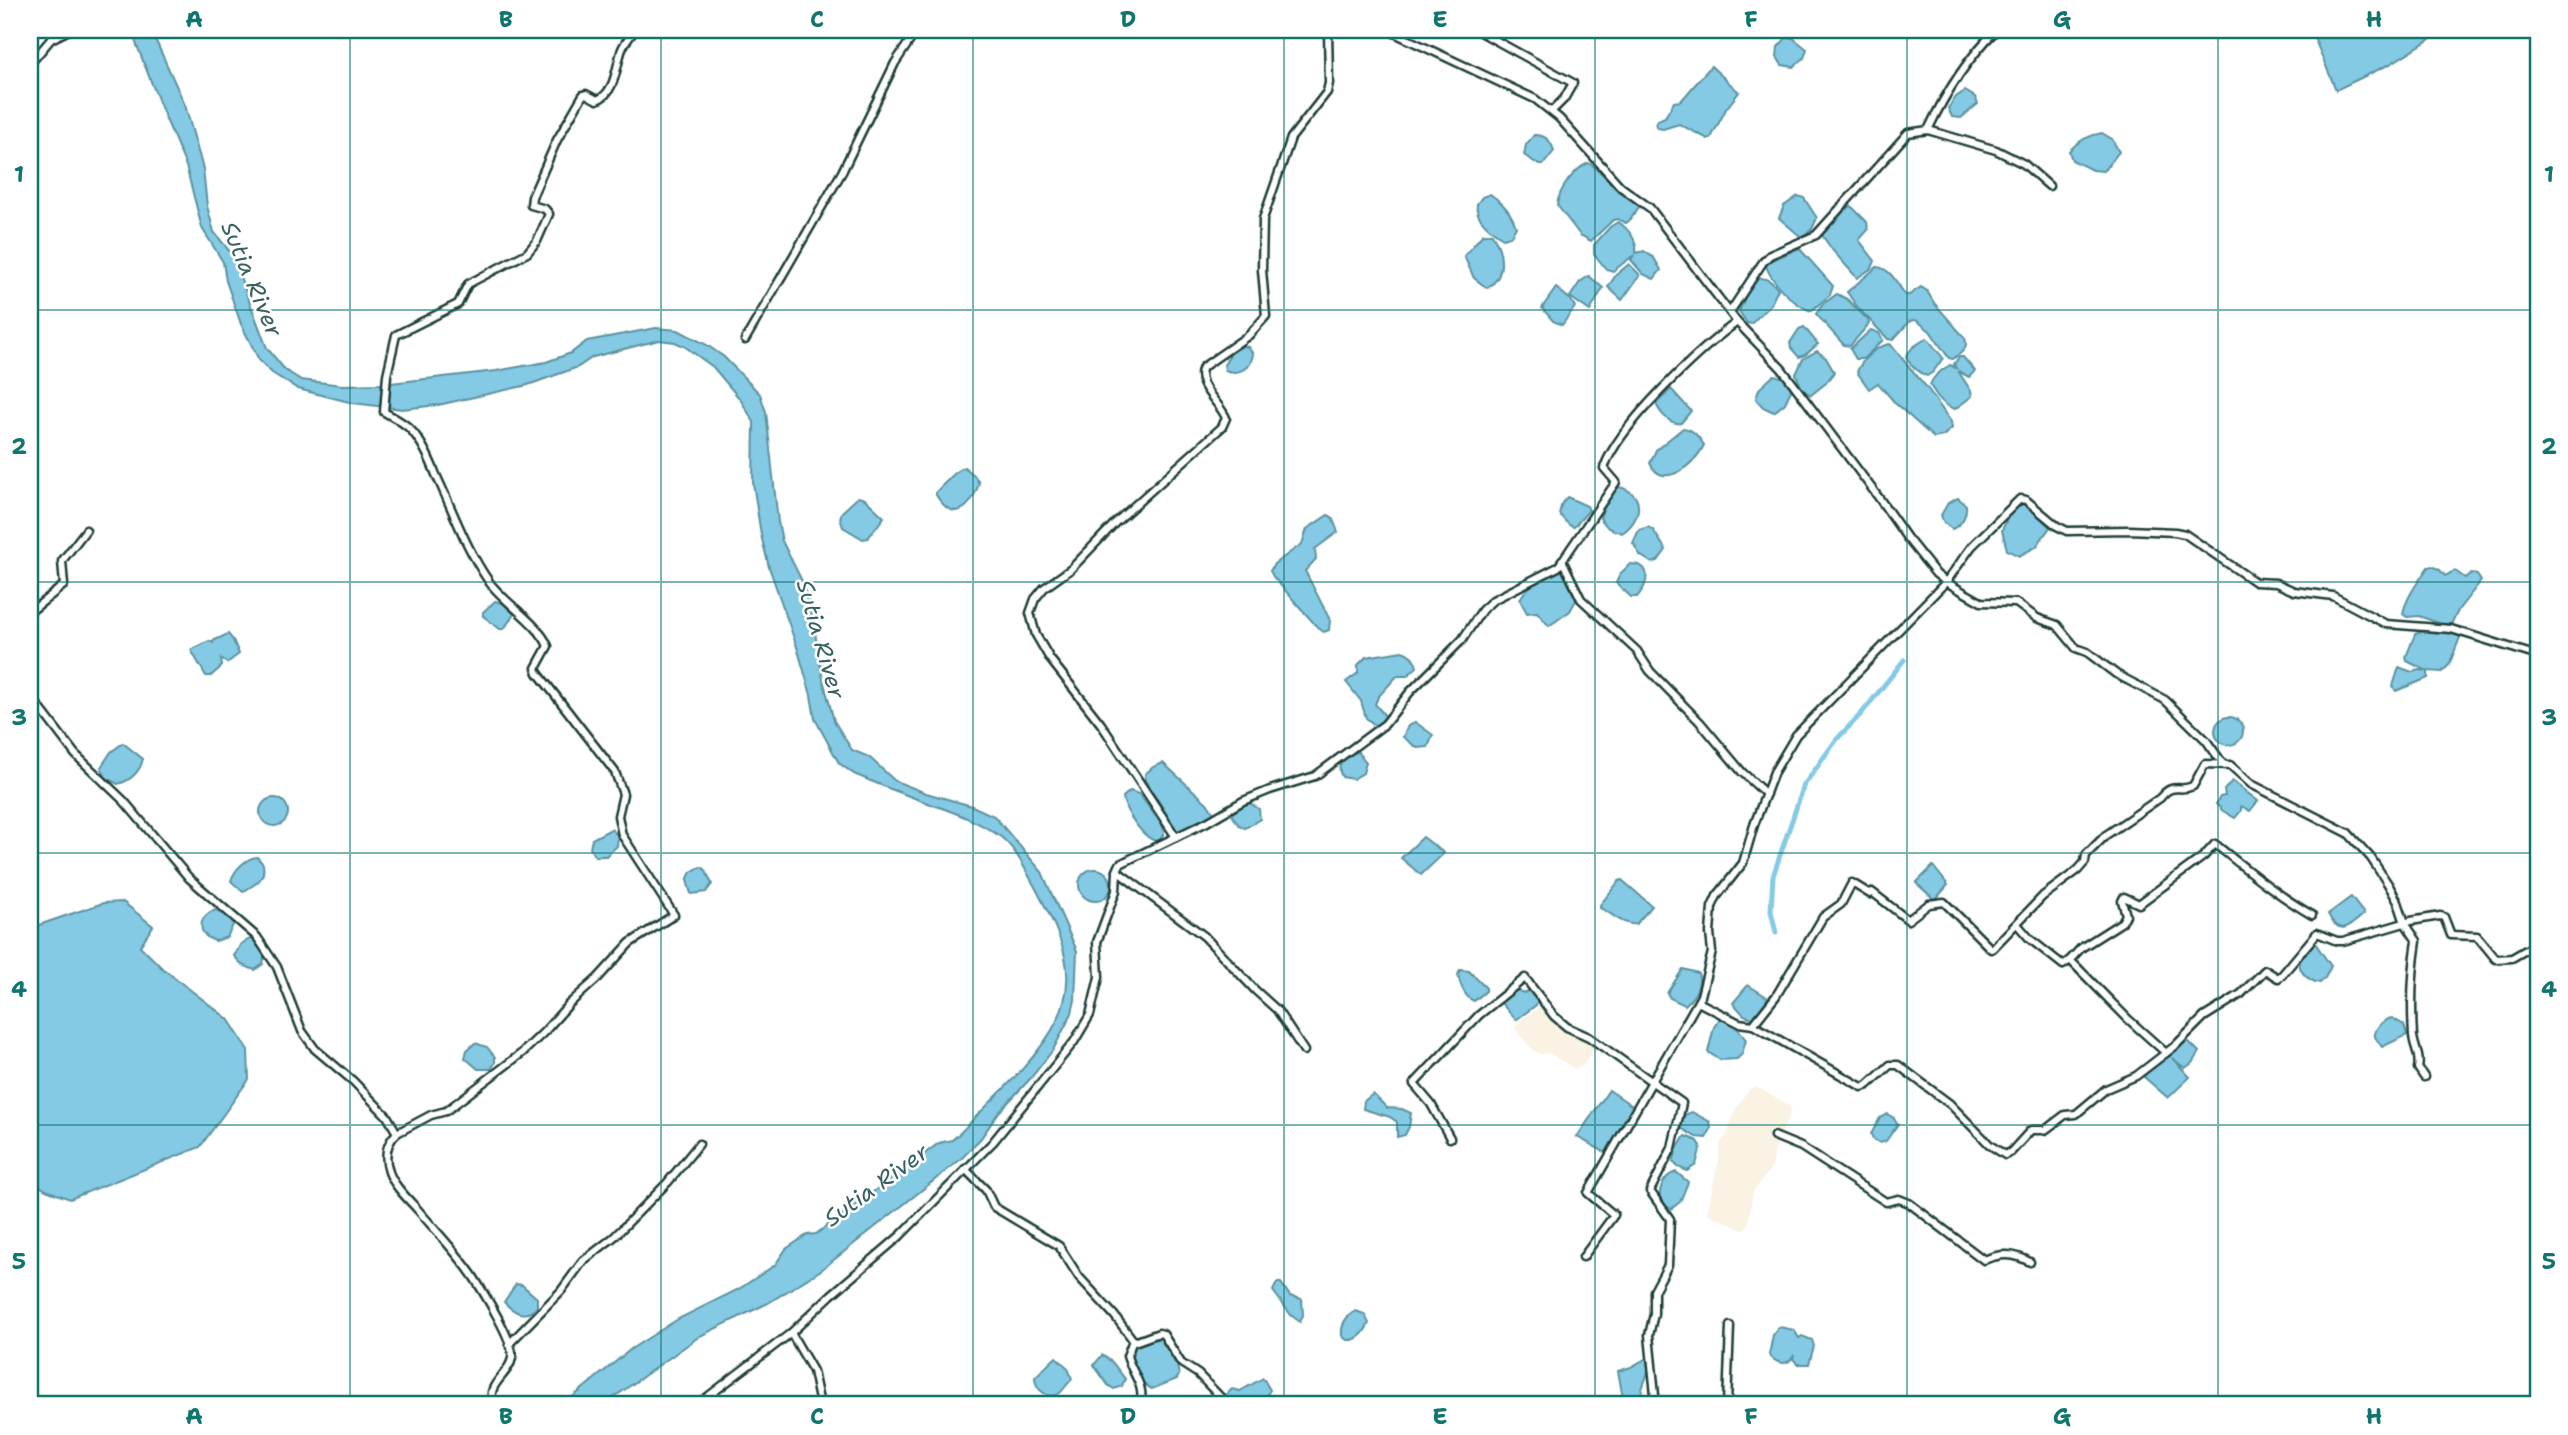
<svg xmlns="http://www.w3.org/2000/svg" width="2568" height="1435" font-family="'Shantell Sans',sans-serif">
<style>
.built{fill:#faf2e3}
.water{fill:#84cae5;stroke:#5c929e;stroke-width:2}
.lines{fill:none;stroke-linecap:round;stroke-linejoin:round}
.canal{stroke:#84cae5;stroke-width:5}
.street-casing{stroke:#1f3d34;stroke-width:11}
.street{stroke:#fff;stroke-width:6}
.grid{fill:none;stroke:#0f766e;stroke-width:2;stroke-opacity:0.55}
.labels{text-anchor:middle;stroke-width:5;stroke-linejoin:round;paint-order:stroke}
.water-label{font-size:23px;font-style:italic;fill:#386060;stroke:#fff}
.neatline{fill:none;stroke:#0f766e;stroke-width:2.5}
.grid-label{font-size:23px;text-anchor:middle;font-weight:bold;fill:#0f766e}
</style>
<rect width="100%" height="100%" fill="#fff"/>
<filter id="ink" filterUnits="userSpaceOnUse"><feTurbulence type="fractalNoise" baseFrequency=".0143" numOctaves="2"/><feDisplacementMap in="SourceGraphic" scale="14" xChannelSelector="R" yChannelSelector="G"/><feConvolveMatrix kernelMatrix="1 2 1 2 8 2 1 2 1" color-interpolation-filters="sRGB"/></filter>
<g filter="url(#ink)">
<g class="built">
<path d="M1543 1005 1549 1015 1569 1030 1596 1045 1582 1067 1575 1069 1549 1053 1540 1054 1533 1050 1519 1034 1515 1028 1521 1020Z"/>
<path d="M1756 1087 1785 1103 1790 1107 1791 1112 1776 1145 1772 1167 1753 1192 1748 1225 1743 1230 1707 1213 1719 1159 1720 1144 1727 1134 1735 1111 1744 1096 1750 1088Z"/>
</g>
<g class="water">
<path d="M131 30H151L185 105 203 169 207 206 214 232 231 253 267 348 285 370 301 380 342 385 382 384 496 371 546 362 571 353 587 341 656 328 678 330 707 345 724 357 760 394 766 412 778 522 782 541 802 581 812 615 823 679 834 721 852 750 869 757 895 781 926 793 972 806 994 816 1042 872 1077 951 1075 1000 1072 1013 1053 1050 1030 1079 999 1112 981 1138 961 1159 821 1270 768 1303 700 1336 603 1405H563L631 1349 678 1319 739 1289 775 1265 786 1249 807 1235 816 1234 939 1143 952 1140 960 1133C990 1101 1030 1067 1052 1030 1084 976 1060 934 1034 885 1025 869 1016 849 1001 837 972 816 936 807 904 794 887 788 871 781 854 774L839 763 815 719 811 695 797 647 769 567 761 535 753 483 754 422 740 399 713 367 684 346 675 342 659 340 593 357 578 367 528 385 438 405 402 409 353 403 298 389 272 373 259 360 241 324 226 281 223 262 202 228 186 166 163 112Z"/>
<path d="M2322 30H2433L2430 39 2390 64 2336 90 2313 35Z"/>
<path d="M1787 37 1793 38 1807 49 1804 58 1794 67 1782 65 1777 57 1778 47Z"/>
<path d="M1711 66 1739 92 1726 109 1711 138 1708 139 1679 124 1663 129 1658 128 1656 124 1658 120 1665 117 1674 102 1681 101Z"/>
<path d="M1965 91 1975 97 1978 104 1961 118 1952 117 1948 108 1956 97Z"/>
<path d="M2102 133 2112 139 2119 152 2103 171 2092 170 2072 160 2069 151C2078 141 2089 135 2102 133Z"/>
<path d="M1534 135C1546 135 1551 141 1554 151L1543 165H1539L1524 155 1526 145Z"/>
<path d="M1589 163C1601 170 1606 179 1615 188 1623 196 1633 198 1639 207L1630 220 1626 223 1618 219 1613 220 1591 241 1580 235 1557 205C1559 189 1575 168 1589 163Z"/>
<path d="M1490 194C1503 203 1511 212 1516 227L1511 236 1503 238C1491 231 1474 218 1477 204L1482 197Z"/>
<path d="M1798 196 1804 198 1817 218 1812 229 1801 237 1779 218 1784 206Z"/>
<path d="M1851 206 1867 222 1868 230 1859 240 1875 261 1872 268 1857 278 1833 251 1822 235 1839 215Z"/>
<path d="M1618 222C1628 228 1638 241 1636 253L1644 251 1654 258 1661 270 1654 279 1643 274 1631 260 1634 255 1613 271 1606 269 1594 254V245L1610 227Z"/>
<path d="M1483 234H1492C1503 251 1507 276 1487 288L1474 278 1464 256Z"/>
<path d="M1799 248 1833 286 1830 295 1811 311C1794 305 1772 283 1766 266L1768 262Z"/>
<path d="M1629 264 1640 275 1622 300 1608 287 1616 275Z"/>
<path d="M1877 267C1890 268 1898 284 1905 295H1909L1921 287 1927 291 1934 303 1965 338C1969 349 1961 353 1953 359L1949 358 1930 331 1916 320 1910 321 1893 340 1888 339 1858 308 1847 292Z"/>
<path d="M1589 276 1603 288 1590 311 1570 297 1580 282Z"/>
<path d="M1759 278C1768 278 1772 282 1778 289L1771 304 1751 324 1747 323 1739 311 1746 295Z"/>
<path d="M1556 288 1571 300 1575 307 1562 325 1553 321 1542 308Z"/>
<path d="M1837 294 1847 299 1868 320 1869 324 1850 346 1844 345 1816 314 1823 304Z"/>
<path d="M1804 327 1818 344 1805 355 1799 357 1791 348 1790 343 1799 329Z"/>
<path d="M1871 330 1879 333 1883 340 1863 359H1856L1850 349Z"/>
<path d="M1927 338 1943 358 1933 372 1927 376C1919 373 1909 364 1906 356L1913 347Z"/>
<path d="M1890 344 1928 389 1951 422 1952 428 1943 436 1934 438 1896 404 1878 383 1869 389 1857 372C1862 359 1876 346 1890 344Z"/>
<path d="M1243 346 1248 347 1253 354C1251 368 1239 376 1225 370L1224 365 1231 353Z"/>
<path d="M1817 351 1826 358 1834 372 1826 383 1811 395 1802 389 1796 374 1803 359Z"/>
<path d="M1959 357H1963L1975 371 1969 377 1958 371 1971 391 1972 396 1955 409C1943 406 1936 395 1930 385 1933 376 1941 370 1950 365L1956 368 1954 364Z"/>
<path d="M1774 375 1785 378 1792 388 1785 403 1774 412 1763 407 1756 399 1759 389Z"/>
<path d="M1671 389 1691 411 1681 423C1670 425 1660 413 1656 404Z"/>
<path d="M1683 428C1693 429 1698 436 1704 445 1696 463 1663 492 1650 463L1656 450Z"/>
<path d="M964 467 974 475 979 483C971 509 954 524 936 495V492C942 486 957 469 964 467Z"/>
<path d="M1619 487C1646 493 1642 520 1622 533L1608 528 1600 518 1605 502Z"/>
<path d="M858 497 865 499 884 517 868 538 863 539 843 527 840 518 842 512Z"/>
<path d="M1567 497 1587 506 1589 510 1574 527 1569 525 1559 514 1562 503Z"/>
<path d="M1958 498 1966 505C1967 515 1962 525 1952 529L1944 523 1941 515 1948 503Z"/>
<path d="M2020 504 2030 507 2050 527 2036 547 2019 556 2007 550 2002 530 2010 512Z"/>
<path d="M1328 515 1332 517 1338 532 1315 549 1316 559 1305 571 1330 620 1329 630 1324 632 1319 629 1274 578 1270 571 1274 564 1302 544 1307 529Z"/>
<path d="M1648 527 1653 530 1666 550 1658 561 1652 563 1640 555 1633 543 1639 530Z"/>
<path d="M1630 564C1654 564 1648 585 1637 597H1631L1616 583 1620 574Z"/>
<path d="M2432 566 2440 570 2445 576C2458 569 2453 570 2465 578L2471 573 2477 575 2481 581 2459 609 2451 624 2444 625 2419 616 2407 617 2403 614C2406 597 2419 581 2428 567Z"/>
<path d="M1560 569 1566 575 1576 600 1570 611 1549 626 1537 612 1527 613 1520 600C1526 584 1545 579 1560 569Z"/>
<path d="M495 601 503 603 514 614 504 629H500L483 616V612Z"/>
<path d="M2428 630 2461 635 2449 665 2442 672 2428 671V678L2396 691 2393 686 2399 667 2412 672 2419 670 2427 671 2407 661 2406 657 2415 634Z"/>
<path d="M228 634 233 640 239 654 227 663 221 659 222 666 211 676H206L191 650 209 641 213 643V641Z"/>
<path d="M1402 651C1410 653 1415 658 1417 667L1407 676H1397L1378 697 1375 704 1387 718 1376 726 1366 718 1361 701 1346 682 1358 673V665L1366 657Z"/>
<circle cx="2229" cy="731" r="14"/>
<path d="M1415 722 1433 735 1428 747 1417 748 1403 737 1408 726Z"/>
<path d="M123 743 143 759C140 772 130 781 118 784L106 778 101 767 111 752Z"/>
<path d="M1358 752 1366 762 1363 773 1353 779 1342 777C1335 764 1344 754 1358 752Z"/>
<path d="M1163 763 1207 803 1215 815 1178 833 1145 779V774L1153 767Z"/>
<path d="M2232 781 2258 801 2250 811 2241 806V811L2235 818 2223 811 2216 804 2220 797 2225 796 2224 790Z"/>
<path d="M1130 791 1139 794 1162 825C1166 832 1163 836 1159 841 1145 842 1124 811 1123 797Z"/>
<circle cx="274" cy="812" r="14"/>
<path d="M1248 802 1259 809 1260 819 1245 828 1239 825 1231 814Z"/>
<path d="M611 829 618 836 617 846 606 856H595L590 848 592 839Z"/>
<path d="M1423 837 1444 853 1421 875 1401 858Z"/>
<path d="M257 857 263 864C266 881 254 884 243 892L231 881C234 870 246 858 257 857Z"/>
<path d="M1933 866 1948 885 1935 900 1916 883Z"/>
<path d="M700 867 705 869 712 884 706 892 691 894 687 880 691 872Z"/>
<circle cx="1095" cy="885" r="16"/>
<path d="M1622 880 1652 906 1636 924C1623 926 1612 913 1600 908V905L1619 881Z"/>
<path d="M2351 897 2364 914C2350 927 2339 937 2328 914Z"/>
<path d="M123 902 153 926 140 946 162 968 228 1019 248 1050 249 1079 200 1147 70 1199 46 1190 30 1180V928L103 903Z"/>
<path d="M216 910 231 918 234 923 227 937 216 941C196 936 197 915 216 910Z"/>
<path d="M250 939 256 941 265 951 263 964 255 970 242 965 234 956 241 944Z"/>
<path d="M2315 943 2331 966 2325 978 2320 983C2308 981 2294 969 2302 957 2305 952 2311 947 2315 943Z"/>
<path d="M1683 969 1698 973C1702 986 1694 997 1685 1005L1670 998 1667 993Z"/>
<path d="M1460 970 1469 971 1486 988V991L1474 1001C1464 997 1460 984 1458 975Z"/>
<path d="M1748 985 1767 997V1000L1754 1019 1744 1015 1733 1003Z"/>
<path d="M1516 990 1524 993 1530 990 1540 1002 1516 1020 1501 1003 1505 997Z"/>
<path d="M1721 1017 1739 1030 1746 1040 1742 1054 1737 1059 1720 1060 1708 1052 1714 1027Z"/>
<path d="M2392 1018 2404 1025 2407 1035 2382 1047 2375 1037C2374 1028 2383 1020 2392 1018Z"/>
<path d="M2187 1040 2199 1052 2192 1063 2185 1068 2172 1058 2190 1077 2168 1098 2144 1077 2148 1069 2168 1054 2170 1056Z"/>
<path d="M475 1043 487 1047 495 1057V1063L491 1069H478L465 1058 467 1050Z"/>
<path d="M1609 1090 1634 1107 1609 1152 1606 1153 1577 1137Z"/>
<path d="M1373 1094 1387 1108 1402 1109 1411 1113 1409 1127 1405 1135 1397 1137V1122L1390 1117 1363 1109 1364 1101Z"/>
<path d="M1692 1112 1710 1122 1711 1129 1706 1138 1696 1137 1681 1128 1684 1115Z"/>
<path d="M1887 1114 1894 1118 1898 1124 1886 1141 1880 1143 1873 1139 1871 1134 1880 1118Z"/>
<path d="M1685 1136 1698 1141 1701 1146 1696 1165 1687 1171 1678 1167 1673 1162 1677 1149Z"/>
<path d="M1676 1172 1688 1182 1680 1202 1671 1209 1661 1203C1657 1191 1663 1176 1676 1172Z"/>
<path d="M1277 1283H1281L1290 1296 1302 1299 1303 1315 1300 1322 1291 1315 1273 1291Z"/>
<path d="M516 1284 522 1285 537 1298V1307C526 1319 514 1313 504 1302Z"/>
<path d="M1356 1311 1364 1314 1369 1323C1365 1332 1358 1341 1347 1340L1342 1336C1341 1325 1346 1316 1356 1311Z"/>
<path d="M1779 1327 1794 1330 1799 1338 1802 1336 1812 1340 1814 1346 1809 1364H1798L1793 1359 1794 1355C1788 1367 1777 1364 1769 1355L1773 1335Z"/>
<path d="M1159 1336 1177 1365 1179 1375 1177 1379 1152 1389C1138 1382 1126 1363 1132 1348Z"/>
<path d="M1102 1355 1112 1362 1125 1379 1122 1386 1114 1389 1108 1385 1096 1368 1094 1365Z"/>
<path d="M1056 1357 1068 1368 1072 1379C1068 1383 1064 1389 1060 1393 1048 1401 1035 1389 1035 1377Z"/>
<path d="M1647 1358C1654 1374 1638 1385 1641 1401L1636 1405 1623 1398 1618 1371 1631 1367Z"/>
<path d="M1263 1378 1270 1390 1266 1396 1248 1401 1245 1405H1230L1224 1397 1232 1389 1240 1391Z"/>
</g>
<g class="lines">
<path class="canal" d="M1776 933 1771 911 1773 876 1804 785 1837 739 1862 713 1904 660"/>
<defs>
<g id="street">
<path d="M1388 30 1535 99 1559 118 1621 187 1650 208 1737 322 1782 369 1879 498 1907 538 1936 574 1946 582 1972 546 2020 499 2026 500 2057 526 2067 531 2129 530 2175 532 2185 534 2255 582 2276 583 2294 591 2333 596 2386 624 2451 629 2538 656"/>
<path d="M1477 30 1573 83 1564 99 1552 111"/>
<path d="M30 64 51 39 69 30"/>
<path d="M1928 130 1996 150 2024 164 2049 186"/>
<path d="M1730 312 1763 262 1770 255 1816 235 1908 133 1928 130C1945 94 1968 58 1996 30"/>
<path d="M745 340 842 172 895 63 917 30"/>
<path d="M1562 560 1581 599 1637 651 1650 671 1700 722 1742 772 1766 794"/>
<path d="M30 612 64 585 62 561 86 530"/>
<path d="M30 695 75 754 124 801 189 878 257 937 277 967 302 1031 315 1049 353 1081 387 1116 397 1133C386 1143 384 1157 389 1172 394 1186 408 1199 418 1210 437 1232 457 1253 473 1276 482 1290 515 1342 512 1358 509 1376 484 1384 494 1405"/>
<path d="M1176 837 1101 724 1050 659 1036 635 1030 613 1035 599 1044 588 1071 569 1116 522 1222 427 1226 418C1220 402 1194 385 1203 367L1249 335 1266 316 1262 270 1263 219 1291 138 1327 92 1329 83 1328 30"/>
<path d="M1117 871 1204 936 1256 991 1277 1010 1304 1051"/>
<path d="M2017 924 2030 939 2063 965 2070 960 2072 962 2128 1019 2166 1053"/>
<path d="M2070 960 2081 948 2122 922 2126 915 2122 901 2124 897 2139 904 2204 856 2215 844C2246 869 2277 895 2312 915"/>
<path d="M1698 1002 1739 1023 1753 1025 1862 1087 1868 1085 1890 1065H1898L1950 1104 1990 1145 2005 1155 2011 1152 2031 1130H2045L2065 1115 2076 1114 2106 1089 2136 1076 2175 1046 2204 1017 2241 994 2265 970 2278 978 2282 975 2317 933 2337 941H2343L2411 921 2440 916 2444 917 2451 935 2477 936 2496 959 2512 958 2538 943"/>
<path d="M1753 1025 1776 996 1823 917 1841 904 1852 883 1870 894 1872 892 1908 920 1929 904 1944 902 1991 949 1993 948 2043 896 2078 870 2085 862 2086 855 2106 835 2160 798C2174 781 2178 793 2193 786L2205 764 2230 765 2251 784 2348 833 2371 858 2388 884 2398 902 2405 923 2417 941C2412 972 2411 1004 2413 1036 2414 1047 2421 1057 2418 1068L2424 1077"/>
<path d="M397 1133 431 1115 446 1111 522 1053 545 1031 569 1004 598 978 630 943 674 915 622 835 618 816 623 794 615 772 538 673 536 668 548 646C539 624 506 604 490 583 467 551 454 513 437 477 430 460 423 443 411 430 404 422 393 417 384 412L387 375 396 335 458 304 468 284 527 253 537 241 549 214 545 209 531 205 532 197 557 140 583 95 586 94 597 100C616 93 616 65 622 49 625 42 630 36 635 30"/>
<path d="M1774 1136 1801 1147 1886 1202 1899 1199 1909 1203 1984 1260C2001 1253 2014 1253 2030 1262"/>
<path d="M1450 1138 1431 1104 1414 1084 1479 1015 1525 978 1554 1016 1567 1027 1589 1037 1682 1103 1672 1148 1650 1191 1670 1219 1668 1265 1654 1291V1314L1649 1335 1656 1405"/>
<path d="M965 1169 986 1190 994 1207 1059 1246 1079 1277 1114 1315 1133 1340 1137 1341 1159 1333 1163 1334 1181 1363 1198 1374 1228 1405"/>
<path d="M1583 1257 1614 1215 1588 1193 1701 996 1712 952 1710 933 1712 907 1717 896 1743 863 1754 825 1774 772 1796 735 1946 582 1981 602 2016 603 2037 618 2057 625 2076 648 2087 652 2116 674 2165 700 2206 740 2223 764"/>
<path d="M791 1333 813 1371 820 1405"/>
<path d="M1133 1340 1127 1356C1132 1374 1146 1386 1140 1405"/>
<path d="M509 1344 561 1291 583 1261 614 1237 668 1182 699 1144"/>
<path d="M697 1405 791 1333 831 1295 900 1236 993 1142 1074 1042 1090 1015 1099 977 1097 942 1116 891 1117 871 1120 864 1207 822 1243 801 1270 790 1315 776 1385 724 1410 692 1462 640 1482 610 1493 600 1558 567 1616 482 1604 468C1618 426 1700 349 1737 322"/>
<path d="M1727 1405 1730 1326"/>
</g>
</defs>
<use href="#street" class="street-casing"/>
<use href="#street" class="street"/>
</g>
</g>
<path class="grid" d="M350 30V1405M661 30V1405M973 30V1405M1284 30V1405M1595 30V1405M1907 30V1405M2218 30V1405M30 310H2538M30 582H2538M30 853H2538M30 1125H2538"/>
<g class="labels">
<g class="water-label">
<text transform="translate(252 279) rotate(67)" y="8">Sutia River</text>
<text transform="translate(821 639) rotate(74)" y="8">Sutia River</text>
<text transform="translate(876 1185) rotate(-36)" y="8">Sutia River</text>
</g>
</g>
<rect width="2568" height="1435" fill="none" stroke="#fff" stroke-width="77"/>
<rect x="38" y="38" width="2492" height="1358" class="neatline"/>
<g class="grid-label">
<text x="194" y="27">A</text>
<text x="506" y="27">B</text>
<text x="817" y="27">C</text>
<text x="1128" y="27">D</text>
<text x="1440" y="27">E</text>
<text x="1751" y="27">F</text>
<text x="2062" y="27">G</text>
<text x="2374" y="27">H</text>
<text x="19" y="182">1</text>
<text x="2549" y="182">1</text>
<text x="19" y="454">2</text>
<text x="2549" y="454">2</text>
<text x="19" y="725">3</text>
<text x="2549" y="725">3</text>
<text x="19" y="997">4</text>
<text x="2549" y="997">4</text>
<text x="19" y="1269">5</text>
<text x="2549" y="1269">5</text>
<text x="194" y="1424">A</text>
<text x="506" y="1424">B</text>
<text x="817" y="1424">C</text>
<text x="1128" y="1424">D</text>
<text x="1440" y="1424">E</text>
<text x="1751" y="1424">F</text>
<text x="2062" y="1424">G</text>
<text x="2374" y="1424">H</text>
</g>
</svg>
